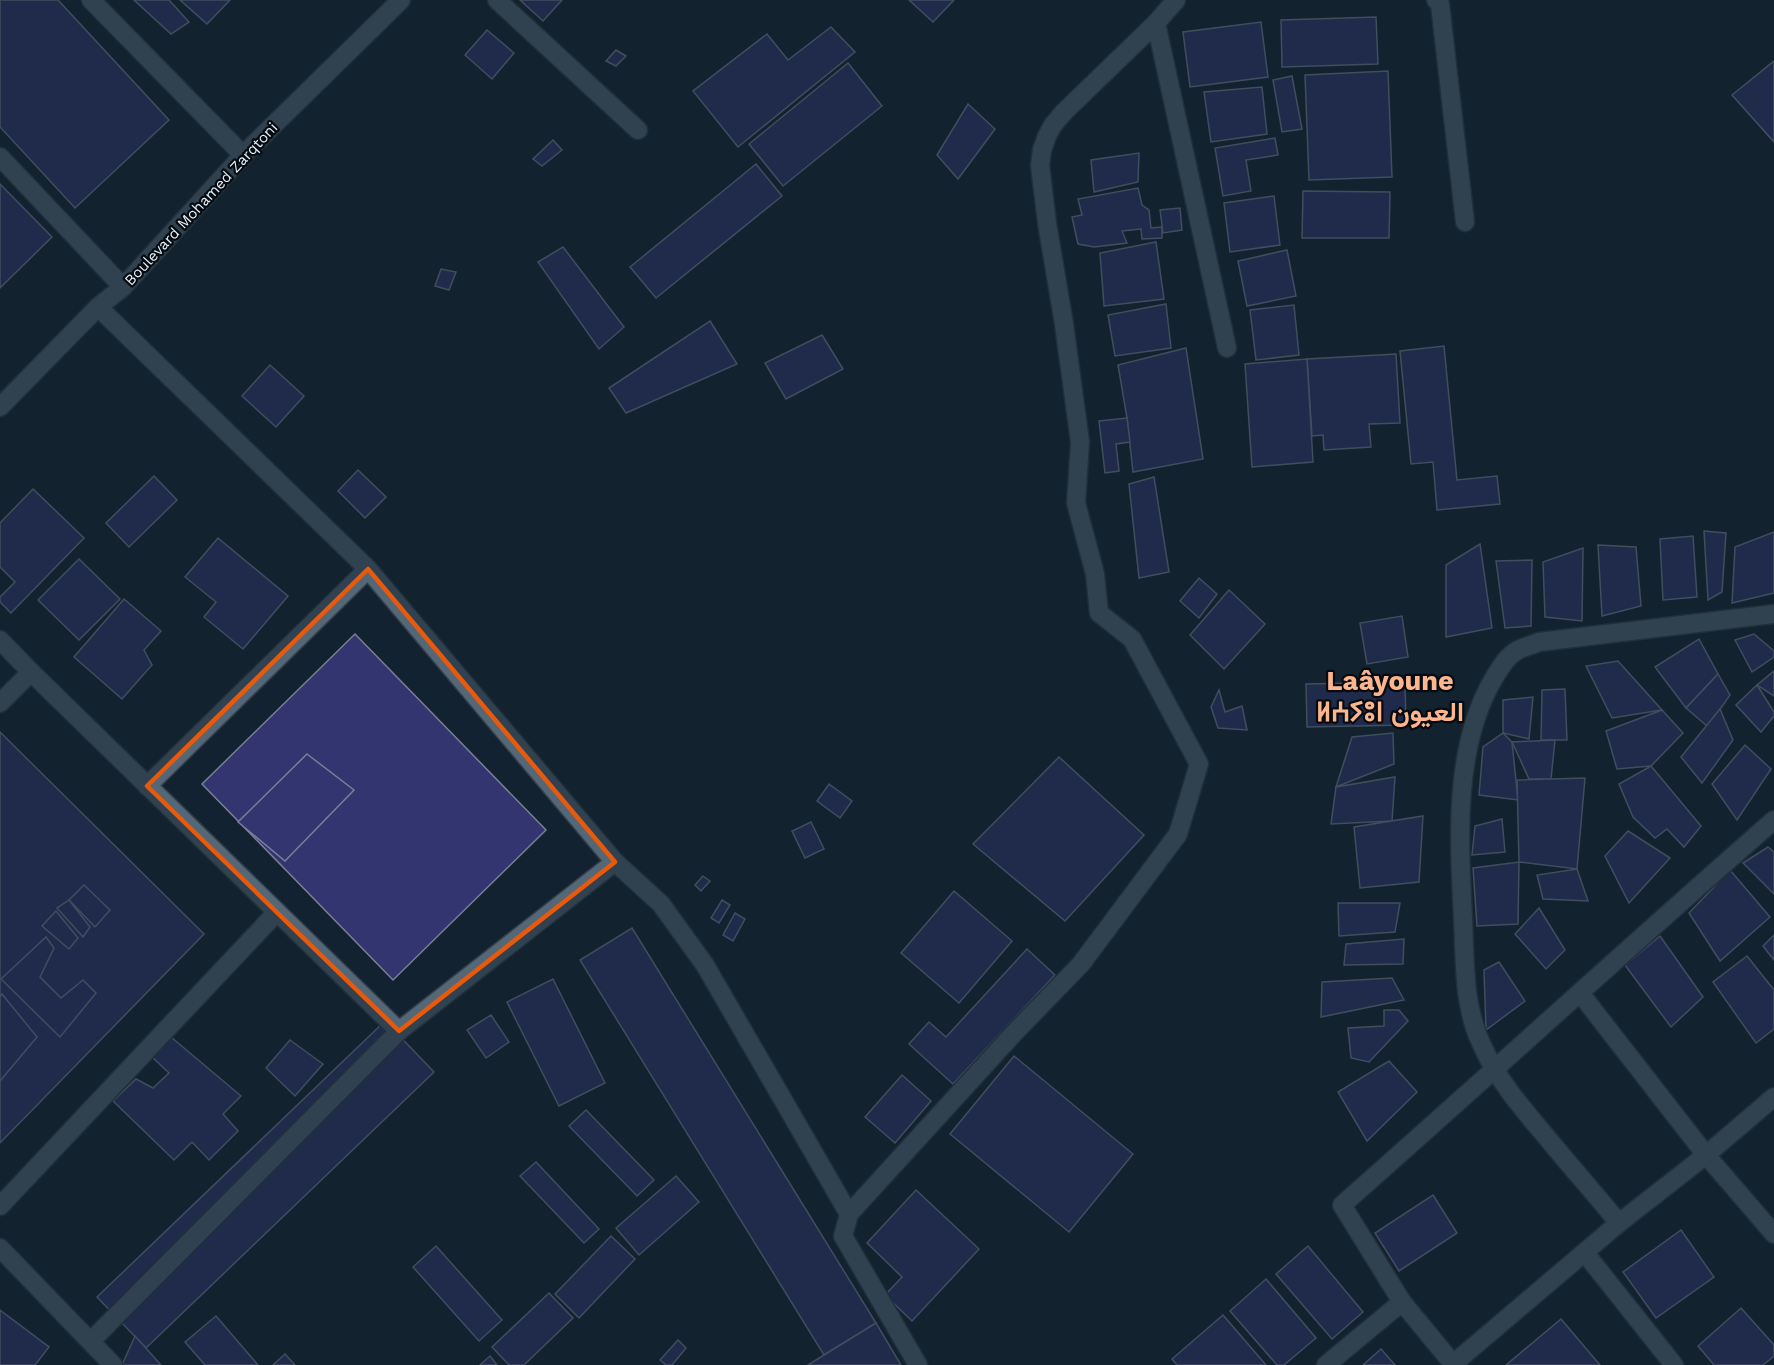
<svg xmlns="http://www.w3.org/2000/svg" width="1774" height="1365" font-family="'Work Sans',Vazirmatn,'Noto Sans Tifinagh',sans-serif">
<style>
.building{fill:#323570;stroke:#7b7f95;stroke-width:1.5}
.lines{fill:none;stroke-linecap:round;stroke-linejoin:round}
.minor-casing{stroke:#333e49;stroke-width:21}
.minor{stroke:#546777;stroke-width:18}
.marked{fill:none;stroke:#e8590c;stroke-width:4.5;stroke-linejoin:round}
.labels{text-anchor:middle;stroke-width:4.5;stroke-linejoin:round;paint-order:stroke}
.street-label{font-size:15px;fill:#e6f1fa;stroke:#050b11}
.town-label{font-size:27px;font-weight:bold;fill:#fdb58d;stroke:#050b11}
</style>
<rect width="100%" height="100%" fill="#122230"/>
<g class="building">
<path d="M0 0H58L169 120 75 208 0 127Z"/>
<path d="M134 0H169L189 22 171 34Z"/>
<path d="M180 0H230L207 24Z"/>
<path d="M520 0H562L543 21Z"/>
<path d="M909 0H954L933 22Z"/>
<path d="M1376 17 1378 64 1282 67 1281 20Z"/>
<path d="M1261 22 1268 77 1190 87 1183 32Z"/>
<path d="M831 27 855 52 738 147 693 91 767 34 788 60Z"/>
<path d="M487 30 514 53 492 79 465 55Z"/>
<path d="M616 50 626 56 616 66 606 61Z"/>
<path d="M1774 61V142L1732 95Z"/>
<path d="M848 63 882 106 783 186 749 144Z"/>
<path d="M1388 71 1392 177 1309 180 1305 75Z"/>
<path d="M1292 76 1302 129 1282 132 1273 80Z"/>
<path d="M1262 87 1267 134 1211 142 1204 92Z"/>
<path d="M968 104 995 129 958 179 937 155Z"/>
<path d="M1275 138 1278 155 1246 160 1251 191 1223 196 1215 148Z"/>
<path d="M553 140 562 150 542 166 533 159Z"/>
<path d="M1139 153 1138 182 1094 192 1091 160Z"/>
<path d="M756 164 782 196 656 298 630 267Z"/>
<path d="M0 184 52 237 0 288Z"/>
<path d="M1138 188 1142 205 1149 210 1151 228 1162 227V238L1142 239 1141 229 1122 231 1127 243 1094 247 1078 244 1072 217 1082 215 1078 199Z"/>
<path d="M1303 191 1390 192 1389 238H1302Z"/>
<path d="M1274 196 1280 245 1230 252 1224 203Z"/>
<path d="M1180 208 1182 230 1163 233 1160 210Z"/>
<path d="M1156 242 1164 299 1104 306 1100 253Z"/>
<path d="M563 247 624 327 599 349 538 262Z"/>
<path d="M1287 250 1296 296 1247 306 1238 261Z"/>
<path d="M441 269 456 272 449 290 435 286Z"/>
<path d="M1166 304 1171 348 1115 356 1108 315Z"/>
<path d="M1294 305 1299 355 1256 360 1250 310Z"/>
<path d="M710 321 737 364 626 413 609 388Z"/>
<path d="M822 335 843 369 786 399 765 363Z"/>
<path d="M1444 346 1457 480 1497 476 1500 504 1437 510 1433 462 1411 464 1400 351Z"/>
<path d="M1186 348 1203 459 1133 472 1127 418 1118 365Z"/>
<path d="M1396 354 1400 423 1369 424 1371 447 1324 450 1323 435 1312 436 1307 359Z"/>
<path d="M1307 359 1313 462 1252 467 1245 364Z"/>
<path d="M270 365 304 396 276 427 242 396Z"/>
<path d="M1127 418 1130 442 1116 444 1119 471 1105 473 1099 421Z"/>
<path d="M358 470 386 497 365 518 338 491Z"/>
<path d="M154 476 177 500 129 547 106 523Z"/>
<path d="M1154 477 1169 572 1139 578 1129 484Z"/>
<path d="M33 489 84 538 11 613 0 602V597L15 582 0 567V523Z"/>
<path d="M1704 531 1726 533 1722 592 1708 600Z"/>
<path d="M1774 532V593L1732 603 1735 547Z"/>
<path d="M1693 536 1697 597 1663 600 1660 539Z"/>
<path d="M218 538 288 596 243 649 204 617 216 602 185 577Z"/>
<path d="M1480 544 1492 628 1446 637V565Z"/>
<path d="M1598 545 1636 547 1641 606 1602 616Z"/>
<path d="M1583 548 1582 621 1545 617 1543 562Z"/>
<path d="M79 559 120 599 79 640 38 600Z"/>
<path d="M1532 560 1531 626 1505 628 1496 561Z"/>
<path d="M1199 578 1217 594 1199 618 1180 601Z"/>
<path d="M1229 590 1265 624 1224 669 1190 635Z"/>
<path d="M124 599 161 631 144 650 152 665 122 699 74 657Z"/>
<path d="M1402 616 1408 657 1367 664 1360 623Z"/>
<path d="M355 634 546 830 393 980 202 784Z"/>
<path d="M1754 634 1774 651V657L1752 672 1735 640Z"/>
<path d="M1699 639 1718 674 1686 708 1655 667Z"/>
<path d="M1618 661 1662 710 1612 718 1586 666Z"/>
<path d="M1774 671V696L1757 685Z"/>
<path d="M1718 674 1730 695 1708 727 1686 708Z"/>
<path d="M1405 682 1406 725 1307 727 1306 684Z"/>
<path d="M1757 685 1774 712V716L1761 732 1736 705Z"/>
<path d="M1565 689 1567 740H1541L1542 690Z"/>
<path d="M1219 690 1225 712 1242 706 1247 730 1218 728 1211 707Z"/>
<path d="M1533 697 1529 739 1503 733V700Z"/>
<path d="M1720 709 1733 740 1702 783 1681 757Z"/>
<path d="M1662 710 1683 733 1651 766 1617 769 1606 731Z"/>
<path d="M0 732 204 934 0 1143Z"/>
<path d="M1393 733 1394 764 1336 787 1352 737Z"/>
<path d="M1503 733 1512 742 1518 800 1479 795 1483 747Z"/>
<path d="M1555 740 1551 779H1529L1512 742Z"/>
<path d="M1745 745 1771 769 1737 820 1712 784Z"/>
<path d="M307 754 354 790 285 861 238 822Z"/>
<path d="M1059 757 1144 835 1065 921 973 844Z"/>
<path d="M1651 766 1701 826 1684 847 1667 829 1655 838 1633 817 1619 784Z"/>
<path d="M1395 777 1392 821 1331 824 1336 787Z"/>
<path d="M1585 778 1577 869 1519 862 1517 780Z"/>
<path d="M829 784 852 801 840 818 817 801Z"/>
<path d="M1423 816 1419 882 1360 888 1354 827Z"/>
<path d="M1502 819 1505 852 1472 855 1475 826Z"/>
<path d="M811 822 824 849 805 858 792 831Z"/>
<path d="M1628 831 1670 858 1629 903 1605 856Z"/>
<path d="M1768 847 1774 852V894L1743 863Z"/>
<path d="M1519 862 1518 924 1477 926 1473 868Z"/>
<path d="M1577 869 1588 901 1543 899 1537 875Z"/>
<path d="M1730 870 1770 917 1720 961 1689 913Z"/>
<path d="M703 876 710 881 701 891 695 885Z"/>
<path d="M84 885 110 910 95 927 69 900Z"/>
<path d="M954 891 1012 941 959 1003 901 953Z"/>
<path d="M69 900 90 927 83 937 57 908Z"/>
<path d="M722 900 730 905 719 923 711 918Z"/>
<path d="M1338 903H1400L1395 932 1339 936Z"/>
<path d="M1539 908 1565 950 1546 969 1515 934Z"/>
<path d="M56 911 78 938 69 949 42 926Z"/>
<path d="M735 913 745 919 733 941 723 935Z"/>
<path d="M632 928 876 1323 824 1355 580 960Z"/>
<path d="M1774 935V960L1763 946Z"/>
<path d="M1660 936 1703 997 1671 1027 1625 965Z"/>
<path d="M46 937 54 948 40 977 61 998 83 980 96 993 60 1037 1 979Z"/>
<path d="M1404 939 1403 964 1344 965 1346 944Z"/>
<path d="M1027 949 1055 975 953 1084 909 1044 929 1022 946 1037Z"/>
<path d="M1747 956 1774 990V1029L1756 1043 1713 982Z"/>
<path d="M1499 962 1525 1001 1486 1030 1484 970Z"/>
<path d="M1392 978 1404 1000 1321 1017 1322 982Z"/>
<path d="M553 979 605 1083 559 1106 507 1002Z"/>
<path d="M2 994 37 1037 0 1081V997Z"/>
<path d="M1384 1010H1399L1408 1021 1369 1062 1351 1058 1348 1028 1384 1026Z"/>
<path d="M491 1015 509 1042 486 1058 467 1030Z"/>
<path d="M385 1021 434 1072 146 1348 97 1297Z"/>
<path d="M171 1037 241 1096 223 1114 238 1131 209 1160 192 1142 174 1160 113 1101 136 1079 153 1088 169 1073 151 1056Z"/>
<path d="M290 1040 323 1064 295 1096 266 1068Z"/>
<path d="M1014 1056 1133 1154 1069 1232 950 1134Z"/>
<path d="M1389 1061 1417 1092 1367 1141 1338 1092Z"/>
<path d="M902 1075 931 1101 895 1143 865 1117Z"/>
<path d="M586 1110 654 1180 637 1196 569 1126Z"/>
<path d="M536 1162 599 1229 584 1243 520 1176Z"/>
<path d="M676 1176 699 1202 639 1255 616 1228Z"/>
<path d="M916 1190 979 1249 912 1321 885 1295 902 1277 867 1243Z"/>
<path d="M1433 1195 1457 1233 1399 1271 1375 1233Z"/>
<path d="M1681 1230 1714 1277 1656 1318 1623 1272Z"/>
<path d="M611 1236 635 1259 579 1318 555 1294Z"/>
<path d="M436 1246 502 1320 479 1341 413 1267Z"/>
<path d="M1308 1246 1363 1312 1332 1339 1276 1274Z"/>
<path d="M1266 1279 1316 1338 1284 1365H1277L1230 1311Z"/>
<path d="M549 1293 573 1318 524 1365H509L492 1347Z"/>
<path d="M1741 1308 1774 1345V1356L1763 1365H1714L1698 1346Z"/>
<path d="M0 1310 49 1347 35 1365H0Z"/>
<path d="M1223 1315 1266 1365H1177L1172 1359Z"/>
<path d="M216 1316 258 1365H205L185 1342Z"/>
<path d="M1561 1319 1600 1365H1506Z"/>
<path d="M876 1323 901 1365H808L824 1355Z"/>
<path d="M135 1336 161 1365H122Z"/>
<path d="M678 1340 686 1348 672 1365H666L660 1360Z"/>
<path d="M1381 1349 1395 1365H1363Z"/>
<path d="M285 1354 295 1365H273Z"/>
<path d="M490 1356 497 1365H480Z"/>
</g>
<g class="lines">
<defs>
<g id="minor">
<path d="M91 0 243 155"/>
<path d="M497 0 638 130"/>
<path d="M1436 0 1440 4 1465 222"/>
<path d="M1156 23 1227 348"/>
<path d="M0 157 123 287"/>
<path d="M98 307 368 569 615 862 661 904 705 965 849 1214 1015 1032 1081 964 1178 834 1199 764 1132 639 1099 613 1095 574 1076 503 1080 442 1064 324 1047 223 1040 165 1042 150 1047 136 1053 125 1063 113 1156 23 1176 0"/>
<path d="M0 407 98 307 123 287 243 155 401 0"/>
<path d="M0 640 31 672 399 1031"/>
<path d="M0 703 31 672"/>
<path d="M147 786 368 569"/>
<path d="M1580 993 1706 1155 1774 1234"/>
<path d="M0 1206 277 912"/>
<path d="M849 1214 843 1236 918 1365"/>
<path d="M1619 1223C1596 1195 1572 1168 1549 1140 1523 1109 1497 1080 1481 1043 1463 1005 1465 959 1463 918 1459 840 1453 747 1494 678 1500 668 1507 656 1518 650 1524 647 1532 645 1539 642L1774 614"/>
<path d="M0 1248 113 1365"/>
<path d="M1585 1253 1674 1365"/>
<path d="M91 1341 399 1031 615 862"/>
<path d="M1453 1364 1619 1223 1706 1155 1774 1097"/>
<path d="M1326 1365 1402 1302"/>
<path d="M1454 1365 1402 1302 1342 1205C1487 1077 1629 947 1774 820"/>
</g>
</defs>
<use href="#minor" class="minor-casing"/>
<use href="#minor" class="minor"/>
</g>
<path d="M0 0H1774V1365H0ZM368 569 615 862 399 1031 147 786Z" fill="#122230" fill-opacity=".55" fill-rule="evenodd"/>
<path class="marked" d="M368 569 615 862 399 1031 147 786Z"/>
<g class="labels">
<g class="street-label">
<text transform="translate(201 204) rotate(-47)" y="5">Boulevard Mohamed Zarqtoni</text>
</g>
<g class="town-label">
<text x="1390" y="690">Laâyoune<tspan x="1390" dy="31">ⵍⵄⵢⵓⵏ العيون</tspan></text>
</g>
</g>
</svg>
